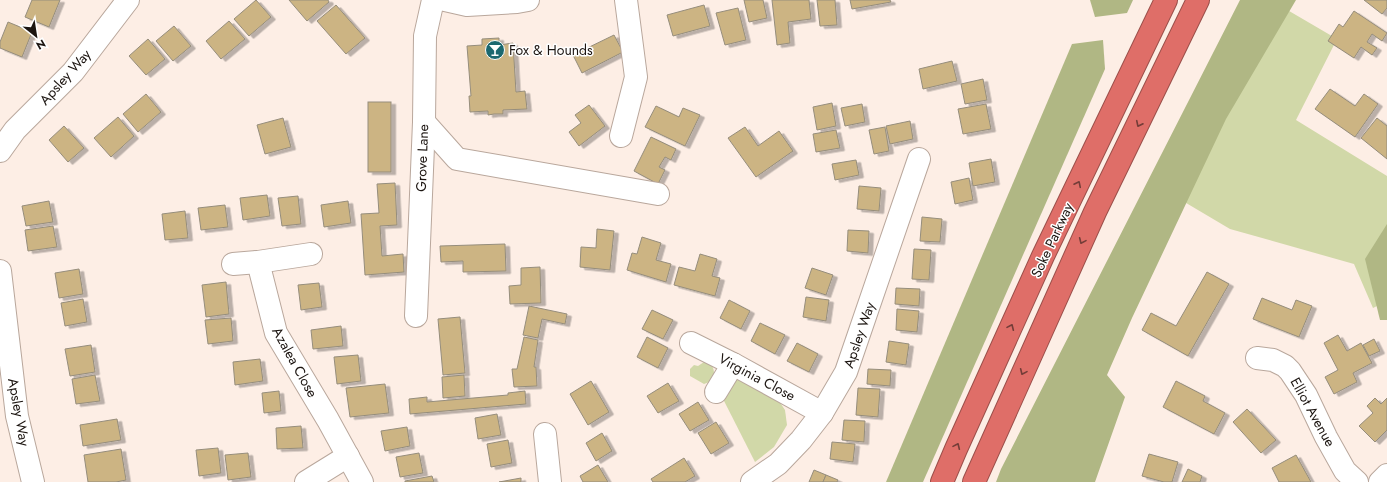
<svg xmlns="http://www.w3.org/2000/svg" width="1387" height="482" font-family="Jost,sans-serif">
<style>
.green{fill:#d1d8a8}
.forest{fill:#b0b784}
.building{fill:#ccb483;stroke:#958d7c;filter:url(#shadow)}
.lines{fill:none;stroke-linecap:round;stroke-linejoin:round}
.minor-casing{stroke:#b9a79c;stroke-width:24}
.highway-casing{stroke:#9b4f4a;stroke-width:24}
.minor{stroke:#fff;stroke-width:22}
.highway{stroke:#df6e68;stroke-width:22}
.oneway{stroke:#743d38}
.labels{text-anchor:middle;stroke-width:3;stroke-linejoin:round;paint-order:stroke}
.poi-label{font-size:14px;fill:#1c1511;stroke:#fff;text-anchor:start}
.street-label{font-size:14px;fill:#1c1511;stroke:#fff}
</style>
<defs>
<filter id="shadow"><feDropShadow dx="4.5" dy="2.5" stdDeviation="0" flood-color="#0004"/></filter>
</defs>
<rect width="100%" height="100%" fill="#fdeee5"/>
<g class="green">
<path d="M1284 8 1337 39 1296 120 1387 176V301L1373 308 1354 264 1230 229 1176 197Z"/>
<path d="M707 360C714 367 716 372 712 381L704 384 690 376V369L694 365 698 366Z"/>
<path d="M747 379 777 398 785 410 787 425 774 447 755 462 721 395 735 380Z"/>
</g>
<g class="forest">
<path d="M1090 0H1133L1127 13 1095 17Z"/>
<path d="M1240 0H1296L1226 119 1132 318 1107 375 1125 397 1095 482H996L1001 469Z"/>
<path d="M1103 40 1105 69 923 482H886L1072 44Z"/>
<path d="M1387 224V320H1380L1365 259Z"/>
</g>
<g class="building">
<path d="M32 0H60L49 27 25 17Z"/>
<path d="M256 0 271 17 249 36 234 19Z"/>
<path d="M289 0H328L329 2 307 21Z"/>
<path d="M744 0H763L767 18 749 22Z"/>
<path d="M772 0H809L811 19 788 22 790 43 777 45Z"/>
<path d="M817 0H835L837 25 820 26Z"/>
<path d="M850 0H890L891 2 852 9Z"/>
<path d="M1364 0H1387V8L1382 14Z"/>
<path d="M336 5 365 38 346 54 317 21Z"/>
<path d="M704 5 710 26 673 36 667 15Z"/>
<path d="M738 8 746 40 725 45 716 13Z"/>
<path d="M1354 11 1387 33 1382 41 1372 34 1367 42 1377 48 1372 55 1361 47 1354 58 1328 41 1339 24 1343 27Z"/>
<path d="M229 21 245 39 221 59 206 41Z"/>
<path d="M8 22 32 32 22 57 0 48V42Z"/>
<path d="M174 26 191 46 173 61 156 41Z"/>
<path d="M614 35 623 52 582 73 573 55Z"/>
<path d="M499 38V45L513 43 516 92 525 91 527 109 503 110V114H494L488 115V111L470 112 469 96H471L467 46 482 45V39Z"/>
<path d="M148 39 165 59 146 75 129 56Z"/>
<path d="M952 61 957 81 923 89 919 69Z"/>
<path d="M983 79 987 100 965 104 961 84Z"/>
<path d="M1330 89 1355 106 1364 94 1378 104 1355 137 1315 109Z"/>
<path d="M146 94 161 112 138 132 123 114Z"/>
<rect x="368" y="102" width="23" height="70"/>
<path d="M832 103 836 126 817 130 813 107Z"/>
<path d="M862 104 865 122 845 126 841 108Z"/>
<path d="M986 104 991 129 963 134 958 109Z"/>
<path d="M589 105 605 126 579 146 569 132 581 123 575 115Z"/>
<path d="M656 106 679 117 683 108 700 115 685 146 645 127Z"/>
<path d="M118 117 134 136 111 157 94 138Z"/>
<path d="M283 118 291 147 265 154 257 125Z"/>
<path d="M1377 118 1387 126V159L1361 138Z"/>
<path d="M910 121 913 139 890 144 886 126Z"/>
<path d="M64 126 84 148 68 162 49 140Z"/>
<path d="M745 127 758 146 779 131 793 151 756 177 728 138Z"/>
<path d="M885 127 889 151 874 154 869 130Z"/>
<path d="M836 130 840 148 816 152 813 134Z"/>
<path d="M651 137 676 149 671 160 665 157 659 167 665 170 658 184 634 171Z"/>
<path d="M991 159 995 182 973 186 969 163Z"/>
<path d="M856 160 859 175 835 180 832 164Z"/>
<path d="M969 178 973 200 955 204 951 182Z"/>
<path d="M395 183 397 225 380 226 382 256 403 254 404 272 365 275 361 214 379 213 377 184Z"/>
<path d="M859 186 881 188 879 211 857 209Z"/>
<path d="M267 195 270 216 243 220 240 198Z"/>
<path d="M298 196 301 224 282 226 278 198Z"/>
<path d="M49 201 53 222 26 226 22 206Z"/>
<path d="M348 201 351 223 324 227 321 205Z"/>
<path d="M225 205 228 227 201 230 198 208Z"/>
<path d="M185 211 188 238 165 240 162 214Z"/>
<path d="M922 217 942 219 940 242 920 241Z"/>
<path d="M53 226 57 247 28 251 25 230Z"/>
<path d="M597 229 614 231 610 270 580 267 581 247 596 248Z"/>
<path d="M848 230 869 231 868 253 847 251Z"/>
<path d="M642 237 661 243 656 260 671 264 666 282 627 270 632 253 637 254Z"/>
<path d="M505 244 506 271 463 272V261L441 262 440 246Z"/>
<path d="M914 249 931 250 929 280 912 279Z"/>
<path d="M700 254 717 259 712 276 720 278 715 296 674 285 679 267 695 271Z"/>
<path d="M540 267 541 303 510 304 509 286 521 285V268Z"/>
<path d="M812 268 833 275 826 295 805 288Z"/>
<path d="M79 269 83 294 59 298 55 273Z"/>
<path d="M1207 272 1229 284 1188 356 1142 330 1151 313 1176 326Z"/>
<path d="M226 282 229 314 206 317 202 285Z"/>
<path d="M319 283 322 307 301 310 298 285Z"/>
<path d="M896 288 920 289 919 306 895 304Z"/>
<path d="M806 297 829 300 826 321 803 317Z"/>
<path d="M1262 298 1292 310 1296 300 1312 306 1299 337 1253 319Z"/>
<path d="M83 299 87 322 65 326 61 303Z"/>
<path d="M729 300 750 311 741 329 720 318Z"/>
<path d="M529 306 567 314 565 324 542 319 538 338 523 335Z"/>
<path d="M897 309 919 311 917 332 896 330Z"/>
<path d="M652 310 673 320 663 339 642 329Z"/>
<path d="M460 317 465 373 443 375 438 319Z"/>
<path d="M231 318 233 341 208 344 205 320Z"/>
<path d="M760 323 785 335 775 354 751 341Z"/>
<path d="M341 326 343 346 313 349 311 330Z"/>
<path d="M1338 335 1347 351 1361 343 1372 363 1353 373 1357 382 1334 394 1325 377 1338 370 1324 343Z"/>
<path d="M524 337 538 340 534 367H536L537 386 514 387 512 369H517Z"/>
<path d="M647 337 668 348 658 368 637 357Z"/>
<path d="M1374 339 1380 351 1369 356 1363 345Z"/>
<path d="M889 341 909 344 906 365 886 362Z"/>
<path d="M797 343 818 354 809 372 787 361Z"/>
<path d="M91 345 95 372 70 376 65 349Z"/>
<path d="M358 355 361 381 337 384 334 357Z"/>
<path d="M260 359 263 381 235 385 233 362Z"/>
<path d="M868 369 891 370 890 386 867 384Z"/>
<path d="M95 375 100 401 76 404 72 379Z"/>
<path d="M464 375 465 396 443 398 442 377Z"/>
<path d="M591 381 609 412 588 425 570 394Z"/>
<path d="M1176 381 1205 396 1203 401 1225 413 1214 434 1163 407Z"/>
<path d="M668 383 679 401 658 413 647 396Z"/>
<path d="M385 384 389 413 350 417 346 388Z"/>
<path d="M858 388 880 389 878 417 856 415Z"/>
<path d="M279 391 281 411 264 413 262 393Z"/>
<path d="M525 391 526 404 410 414 409 399 427 397V402L508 395V393Z"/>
<path d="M1375 398 1381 404 1387 398V430L1375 442 1359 426 1373 413 1367 406Z"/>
<path d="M698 402 709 420 690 431 679 414Z"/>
<path d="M1247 409 1276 440 1261 453 1233 422Z"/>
<path d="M497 414 501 435 478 439 475 418Z"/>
<path d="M117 419 121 440 83 446 80 425Z"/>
<path d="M844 420 865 421 864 442 842 440Z"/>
<path d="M716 422 729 443 711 454 698 433Z"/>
<path d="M301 426 303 448 277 449 276 428Z"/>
<path d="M407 427 410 446 385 451 381 431Z"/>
<path d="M602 433 612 451 596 461 586 443Z"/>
<path d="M508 440 512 463 491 467 487 444Z"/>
<path d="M832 442 855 444 853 462 830 459Z"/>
<path d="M218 448 221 473 199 476 196 450Z"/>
<path d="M121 449 126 480 116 482H88L84 455Z"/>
<path d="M248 453 251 477 228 480 225 455Z"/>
<path d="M419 453 423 473 400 477 396 457Z"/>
<path d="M1149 454 1178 462 1172 482H1164L1142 476Z"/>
<path d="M1296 455 1311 482H1279L1272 468Z"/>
<path d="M684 458 695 476 685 482H653L651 479Z"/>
<path d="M598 465 608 482H583L580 476Z"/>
<path d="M1188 469 1202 476 1200 482H1182Z"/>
<path d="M814 470 826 475 823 482H809Z"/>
<path d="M826 475 838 480 837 482H823Z"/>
<path d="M432 476 434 482H405V481Z"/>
<path d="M521 478V482H499Z"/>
</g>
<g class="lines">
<defs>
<g id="minor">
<path d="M445 0 467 5 517 2 528 0"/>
<path d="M424 122 457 159 658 194"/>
<path d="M621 136 636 77 626 0"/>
<path d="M0 151 15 130 73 72 128 0"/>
<path d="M258 262 276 333 328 420 362 482"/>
<path d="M233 264 258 262 311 254"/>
<path d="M0 271 17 416 33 482"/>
<path d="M416 316 424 122 425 36 433 0"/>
<path d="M691 343 733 364 822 413"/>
<path d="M1257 358 1273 360 1285 366 1290 371 1306 395 1326 437 1345 471 1357 482"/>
<path d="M716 392 733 364"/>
<path d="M545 434 550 482"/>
<path d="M306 482 348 456"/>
<path d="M752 482 778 464 801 440 822 413 846 372 919 159"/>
<path d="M1380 482 1387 475"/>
</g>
<g id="highway">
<path d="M942 482 956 449 1043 256 1166 0"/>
<path d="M974 482 1095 212 1198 0"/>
</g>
</defs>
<use href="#minor" class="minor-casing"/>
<use href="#highway" class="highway-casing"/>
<use href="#minor" class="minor"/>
<use href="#highway" class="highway"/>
</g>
<defs><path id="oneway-chevron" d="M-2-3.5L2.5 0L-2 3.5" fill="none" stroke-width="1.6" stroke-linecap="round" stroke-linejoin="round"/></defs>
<g class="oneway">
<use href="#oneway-chevron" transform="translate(1139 124) rotate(116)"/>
<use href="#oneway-chevron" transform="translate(1078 184) rotate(-64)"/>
<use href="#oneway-chevron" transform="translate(1082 241) rotate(114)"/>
<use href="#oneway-chevron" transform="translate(1011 327) rotate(-66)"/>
<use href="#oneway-chevron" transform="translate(1023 372) rotate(114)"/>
<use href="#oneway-chevron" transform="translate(957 446) rotate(-66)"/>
</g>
<defs>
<symbol id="bar-disc" viewBox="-11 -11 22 22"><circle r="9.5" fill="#1b686f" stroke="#fff"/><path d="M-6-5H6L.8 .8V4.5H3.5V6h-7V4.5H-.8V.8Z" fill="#fff"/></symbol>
</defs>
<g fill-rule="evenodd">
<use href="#bar-disc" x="484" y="39" width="22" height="22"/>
</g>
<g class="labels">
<g class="poi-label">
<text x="509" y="55">Fox &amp; Hounds</text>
</g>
<g class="street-label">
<text transform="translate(65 77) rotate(-48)" y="5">Apsley Way</text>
<text transform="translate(422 158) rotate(-88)" y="5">Grove Lane</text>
<text transform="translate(1052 240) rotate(-65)" y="5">Soke Parkway</text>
<text transform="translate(859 335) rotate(-71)" y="5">Apsley Way</text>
<text transform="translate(295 362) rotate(61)" y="5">Azalea Close</text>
<text transform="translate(757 377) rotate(28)" y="5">Virginia Close</text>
<text transform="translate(19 412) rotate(80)" y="5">Apsley Way</text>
<text transform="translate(1313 412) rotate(61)" y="5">Elliot Avenue</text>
</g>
</g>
<g transform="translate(36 36) rotate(150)" stroke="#ffffff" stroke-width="3" paint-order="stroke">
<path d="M0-3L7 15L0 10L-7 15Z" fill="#1c1511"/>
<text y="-6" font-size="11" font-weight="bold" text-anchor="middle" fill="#1c1511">N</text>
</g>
</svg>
